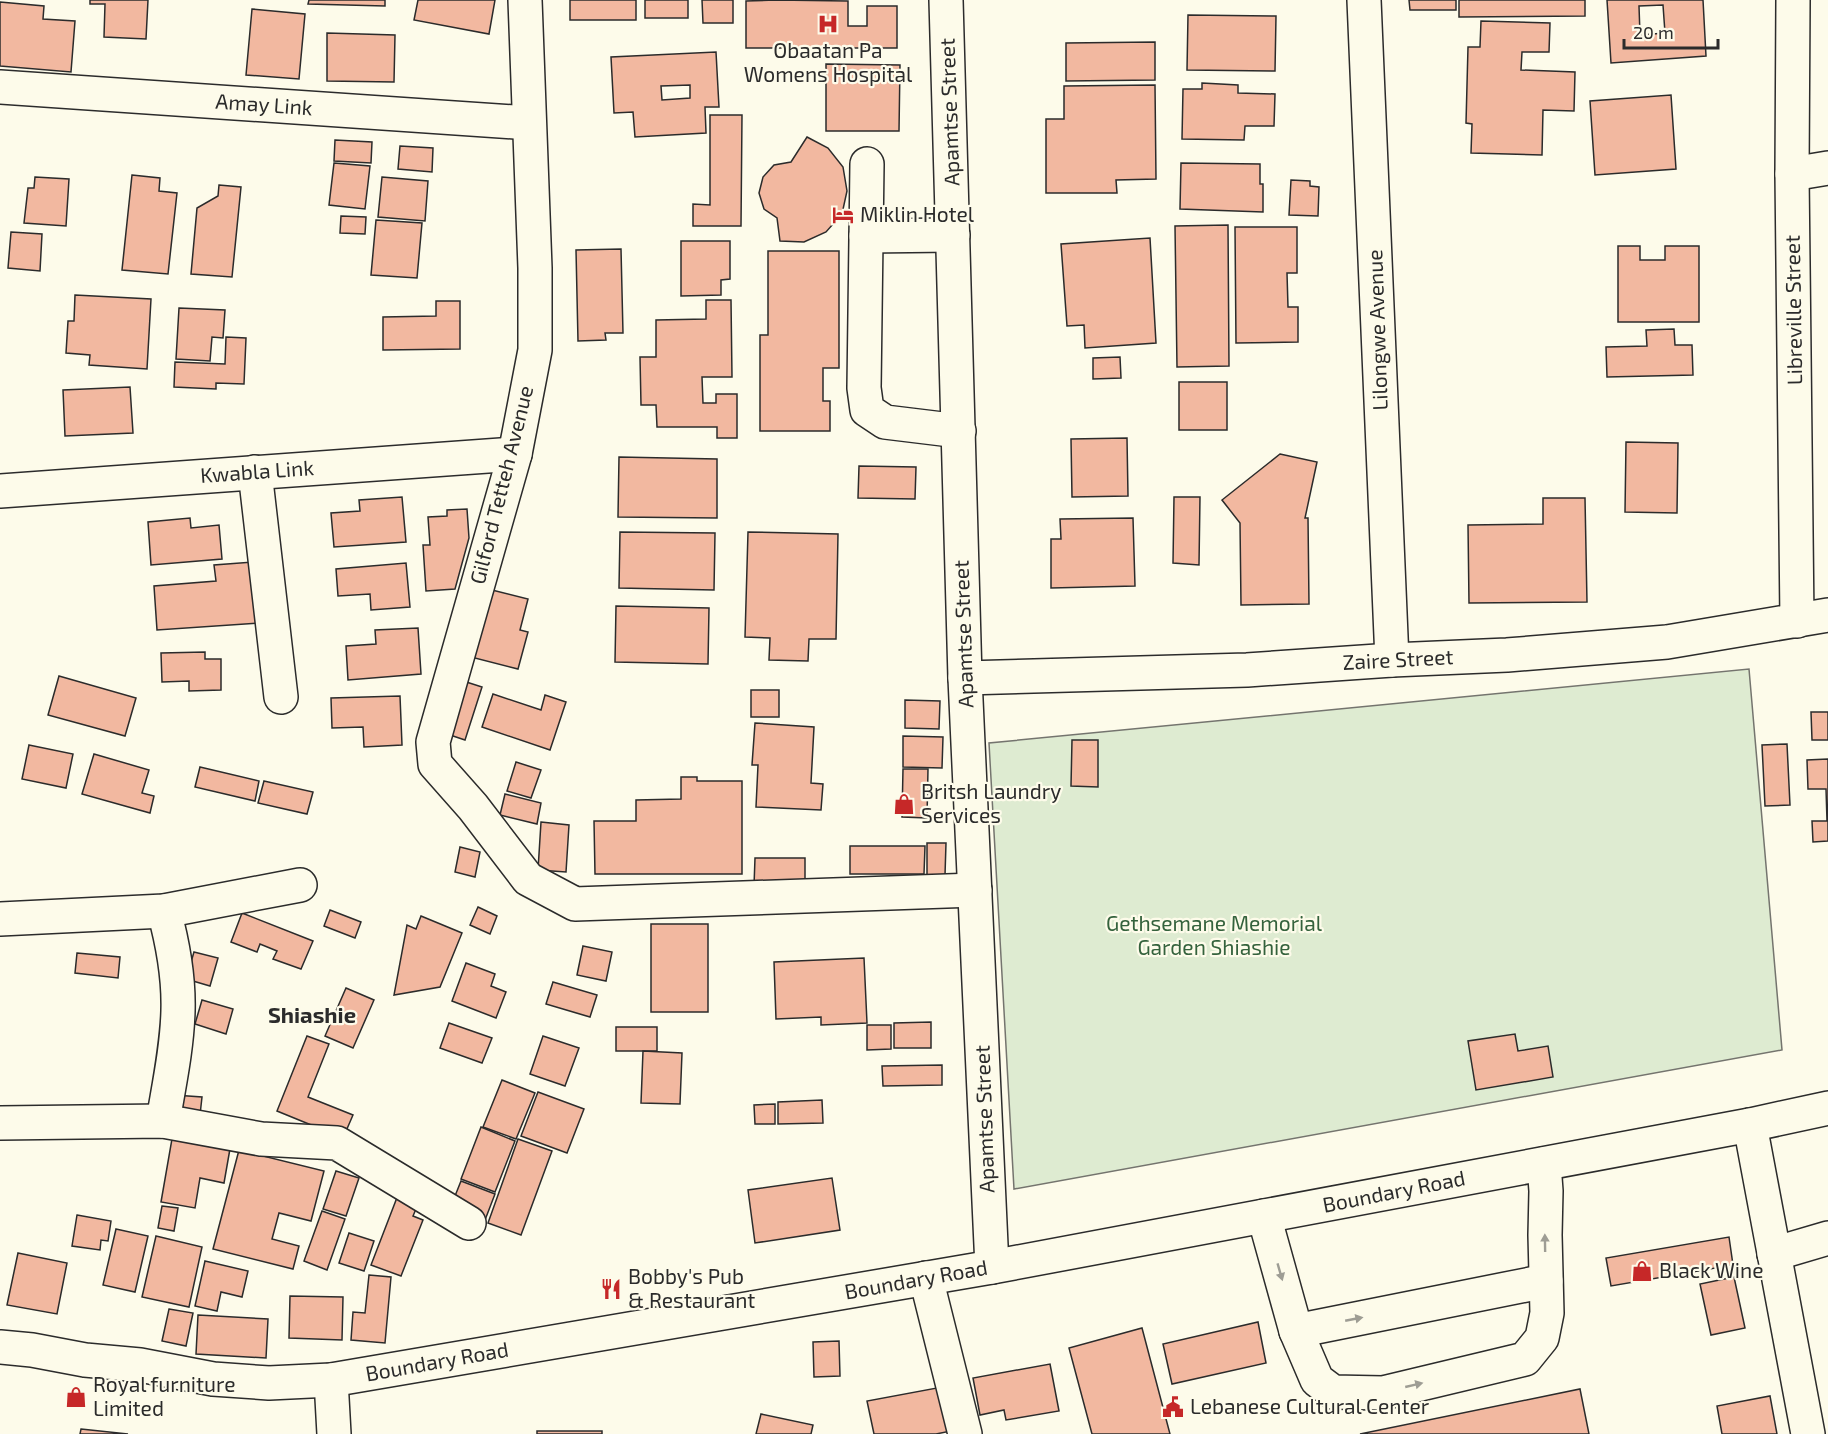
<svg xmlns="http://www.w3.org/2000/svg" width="1828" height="1434" font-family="'Exo 2',sans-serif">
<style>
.green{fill:#deebd1;stroke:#74746e;stroke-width:1.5}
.building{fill:#f2b8a0;stroke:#2b2b2b;stroke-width:1.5;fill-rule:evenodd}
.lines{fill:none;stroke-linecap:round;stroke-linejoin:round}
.minor-casing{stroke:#2b2b2b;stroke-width:36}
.major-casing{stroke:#2b2b2b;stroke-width:36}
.minor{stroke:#fdfbea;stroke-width:33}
.major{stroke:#fdfbea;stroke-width:33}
.oneway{fill:#9e9d94}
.labels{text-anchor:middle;stroke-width:4.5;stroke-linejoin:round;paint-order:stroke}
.poi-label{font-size:21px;fill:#2b2b2b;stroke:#fdfbea;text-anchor:start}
.street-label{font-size:21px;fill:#2b2b2b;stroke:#fdfbea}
.park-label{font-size:21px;fill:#34623c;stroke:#fdfbea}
.neighbourhood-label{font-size:22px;font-weight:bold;fill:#2b2b2b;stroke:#fdfbea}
</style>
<rect width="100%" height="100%" fill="#fdfbea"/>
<path class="green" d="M1749 669 1782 1050 1014 1189 989 743Z"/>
<g class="building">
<path d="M90 0H148L146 39 104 37 105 4H90Z"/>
<path d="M309 0H385V6L308 4Z"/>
<path d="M418 0H495L489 34 414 20Z"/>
<rect x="570" y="0" width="66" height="20"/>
<rect x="645" y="0" width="43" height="18"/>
<path d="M702 0H733V23H703Z"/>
<path d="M775 0 848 1V26H867V6H897V48H746V1Z"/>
<path d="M1409 0H1456V10H1410Z"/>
<path d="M1459 0H1585V16L1459 17Z"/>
<path d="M1607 0H1703L1706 56 1611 63ZM1663 5 1665 33 1640 35 1639 6Z"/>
<path d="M0 2 44 6 43 19 75 21 71 72 0 66Z"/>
<path d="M252 9 305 14 299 79 246 75Z"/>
<path d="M1188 15 1276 16 1275 71 1187 70Z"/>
<path d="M1481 21 1550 23 1549 52H1522L1521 70 1575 72 1574 111 1543 110 1542 155 1471 153 1472 124 1466 123 1468 47H1480Z"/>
<path d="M327 33 395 35 394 82 327 81Z"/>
<path d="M1155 42V80L1066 81V43Z"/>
<path d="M716 52 719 107H705L706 133 635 137 633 112 614 113 611 57ZM690 85V98L662 100 661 86Z"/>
<path d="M826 64 900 65 899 131H826Z"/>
<path d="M1202 83 1238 85V93L1275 94 1274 126H1245L1244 140 1182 139 1183 89H1202Z"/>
<path d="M1155 85 1156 179 1116 180 1117 193H1046V119H1064V86Z"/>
<path d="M1671 95 1676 169 1595 175 1590 101Z"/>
<path d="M710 115H742L741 226H693V204L710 205Z"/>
<path d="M807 137 828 148 843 167 847 191 842 214 826 232 804 242 780 241 777 218 764 209 759 193 763 177 774 165 791 162Z"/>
<path d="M335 140 372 142 371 163 334 161Z"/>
<path d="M400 146 433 148 432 172 398 169Z"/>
<path d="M334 163 370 166 365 209 329 205Z"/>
<path d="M1181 163 1260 164V184H1263V212L1180 209Z"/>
<path d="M132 175 160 178 159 191 177 193 168 274 122 270Z"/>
<path d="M35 177 69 179 66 226 24 223 28 188H34Z"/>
<path d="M382 177 428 181 425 221 378 217Z"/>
<path d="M1291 180 1310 181V186L1319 187 1318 216 1289 215Z"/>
<path d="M219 185 241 187 232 277 191 274 197 208 218 196Z"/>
<path d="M341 216 366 217 365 234 340 233Z"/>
<path d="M376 220 422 223 417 278 371 275Z"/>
<path d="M1228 225 1229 366 1177 367 1175 226Z"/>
<path d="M1235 227H1297V273H1287L1288 307H1298V342L1236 343Z"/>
<path d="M11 232 42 234 40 271 8 268Z"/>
<path d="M1150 238 1156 343 1085 348 1084 325 1067 326 1061 244Z"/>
<path d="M681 241H730V279L721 280V295L681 296Z"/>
<path d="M1618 246H1640V260H1665V246H1699V322H1618Z"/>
<path d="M621 249 623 333H605L606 340 578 341 576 250Z"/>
<path d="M768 251H839V368H823V401H830V431H760V335H768Z"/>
<path d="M75 295 151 299 147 369 89 365 90 355 66 353 68 321H74Z"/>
<path d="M706 300H731L732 377H702L703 403H716V394H737V438H717V427H657L656 405H641L640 357H656V320L706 319Z"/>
<path d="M436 301H460V349L383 350V317L436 316Z"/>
<path d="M179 308 225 310 223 338 212 337 210 361 176 359Z"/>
<path d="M1674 329 1675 345H1692L1693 375 1607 377 1606 347 1647 346 1646 330Z"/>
<path d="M226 337 246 338 244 384 216 383V389L174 387 175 362 225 364Z"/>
<path d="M1120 357 1121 378 1093 379V358Z"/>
<rect x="1179" y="382" width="48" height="48"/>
<path d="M130 387 133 433 65 436 63 390Z"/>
<path d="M1127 438 1128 496 1072 497 1071 439Z"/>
<path d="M1626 442 1678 443 1677 513 1625 512Z"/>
<path d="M1280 454 1317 462 1305 518H1308L1309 604 1241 605 1240 523 1222 500Z"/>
<path d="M619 457 717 459V518L618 517Z"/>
<path d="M859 466 916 467 915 499 858 498Z"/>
<path d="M402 497 406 542 334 547 331 513 360 511 359 500Z"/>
<path d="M1174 497H1200L1199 565 1173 563Z"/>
<path d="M1543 498H1585L1587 602 1469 603 1468 525 1543 524Z"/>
<path d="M467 509 469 538 455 589 426 591 423 545H430L428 517 447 516V510Z"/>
<path d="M190 518 191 528 219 525 222 559 151 565 148 522Z"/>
<path d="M1133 518 1135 586 1051 588V539H1061L1060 519Z"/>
<path d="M620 532 715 533 714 590 619 588Z"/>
<path d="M748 532 838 534 836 639H809L808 661 769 660 770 638 745 637Z"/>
<path d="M253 562 258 623 157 630 154 586 216 581 214 565Z"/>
<path d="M406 563 410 607 371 610 370 594 338 596 336 569Z"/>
<path d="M484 588 528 599 520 630 528 632 518 669 467 656Z"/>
<path d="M616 606 709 608 708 664 615 662Z"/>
<path d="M418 628 421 674 348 680 346 646 376 644 375 630Z"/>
<path d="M205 652V659H221V690L189 691V681L162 682 161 653Z"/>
<path d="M59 676 136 698 125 736 48 715Z"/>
<path d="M457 679 482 687 465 740 441 732Z"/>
<rect x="751" y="690" width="28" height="27"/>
<path d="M493 694 541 710 545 695 566 702 550 750 482 727Z"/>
<path d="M400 696 402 745 364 747 363 727 332 728 331 698Z"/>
<path d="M905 700 940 701 939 729 905 728Z"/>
<path d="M1811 712H1828V740H1812Z"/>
<path d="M755 723 814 727 811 783 823 784 821 810 756 807 758 765H752Z"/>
<path d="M903 736 943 737 942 768 903 767Z"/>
<path d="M1072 740H1098V787L1071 786Z"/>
<path d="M1787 744 1790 805 1765 806 1762 745Z"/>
<path d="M29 745 73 754 66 788 22 779Z"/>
<path d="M94 754 149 770 142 793 154 796 150 813 82 794Z"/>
<path d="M1828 759V841L1813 842 1812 821H1827L1826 789H1808L1807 760Z"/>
<path d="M516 762 541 770 531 798 507 791Z"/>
<path d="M200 767 259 781 255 801 195 787Z"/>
<path d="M903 769H928L927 818 902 817Z"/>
<path d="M681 777H697V781H742V874H595L594 821H636V800L681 799Z"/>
<path d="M264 781 313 792 307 814 258 803Z"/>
<path d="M505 794 541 803 537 824 500 815Z"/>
<path d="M541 822 569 825 566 872 538 870Z"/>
<path d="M927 843H946L945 875H927Z"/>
<path d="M850 846H925L924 874H850Z"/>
<path d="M460 847 480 852 475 877 455 872Z"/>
<path d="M755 858H805V886H754Z"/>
<path d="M478 907 497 916 490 934 470 925Z"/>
<path d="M330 910 361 922 355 938 324 926Z"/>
<path d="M242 913 313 941 301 969 273 959 277 951 260 944 257 952 231 942Z"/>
<path d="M421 916 462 933 440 987 394 995 407 925 416 929Z"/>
<rect x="651" y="924" width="57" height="88"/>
<path d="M583 946 612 952 606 981 577 975Z"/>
<path d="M194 952 218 958 210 986 186 979Z"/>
<path d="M77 953 120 957 118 978 75 973Z"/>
<path d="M864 958 867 1023 821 1025V1017L776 1019 774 962Z"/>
<path d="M466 963 495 974 491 986 506 992 496 1018 452 1001Z"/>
<path d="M553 982 597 995 590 1017 546 1004Z"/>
<path d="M346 988 374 1000 353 1048 325 1036Z"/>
<path d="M202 1000 233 1009 226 1034 195 1024Z"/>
<path d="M931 1022V1048H894V1023Z"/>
<path d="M449 1023 492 1038 482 1063 440 1048Z"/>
<path d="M867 1025H891V1049L867 1050Z"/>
<rect x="616" y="1027" width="41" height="24"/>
<path d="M1515 1034 1518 1051 1548 1046 1553 1077 1476 1090 1468 1041Z"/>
<path d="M307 1036 329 1044 308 1097 353 1115 343 1138 277 1111Z"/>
<path d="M543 1036 579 1048 565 1086 530 1074Z"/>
<path d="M643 1051 682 1053 680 1104 641 1103Z"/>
<path d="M942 1065V1085L883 1086 882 1066Z"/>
<path d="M502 1080 535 1093 516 1139 483 1127Z"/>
<path d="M538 1092 584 1109 567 1153 521 1136Z"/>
<path d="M174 1095 202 1097 200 1115 172 1112Z"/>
<path d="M822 1100 823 1123 778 1124V1102Z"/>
<path d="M775 1104V1124H755L754 1105Z"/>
<path d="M481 1127 515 1141 495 1192 461 1179Z"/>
<path d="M173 1133 231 1143 224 1183 200 1178 195 1208 161 1202Z"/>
<path d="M518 1139 552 1151 521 1235 488 1223Z"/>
<path d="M239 1150 324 1171 311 1221 279 1213 272 1239 299 1246 293 1269 213 1249Z"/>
<path d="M336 1171 359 1178 346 1216 323 1209Z"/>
<path d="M832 1178 840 1230 755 1243 748 1190Z"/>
<path d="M461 1181 495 1194 485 1220 451 1206Z"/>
<path d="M398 1195 419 1202 413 1216 423 1220 401 1276 371 1265Z"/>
<path d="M162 1206 178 1208 174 1231 158 1228Z"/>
<path d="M322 1211 345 1219 327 1270 304 1261Z"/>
<path d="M77 1215 111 1221 108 1241 101 1240 100 1250 72 1246Z"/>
<path d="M116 1229 148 1236 135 1292 103 1285Z"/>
<path d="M349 1233 374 1241 364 1271 339 1263Z"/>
<path d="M156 1236 202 1247 189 1307 142 1297Z"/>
<path d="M1729 1237 1733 1265 1611 1286 1606 1258Z"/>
<path d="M18 1253 67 1263 57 1314 7 1305Z"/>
<path d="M205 1261 248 1271 242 1297 221 1292 217 1311 195 1306Z"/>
<path d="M369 1275 391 1277 385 1343 351 1340 353 1312 365 1313Z"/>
<path d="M1734 1277 1745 1328 1711 1335 1700 1284Z"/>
<path d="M290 1296 343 1297 342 1340 289 1338Z"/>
<path d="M169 1309 193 1313 186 1346 162 1341Z"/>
<path d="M198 1315 268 1319 266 1358 196 1354Z"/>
<path d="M1258 1322 1266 1363 1172 1384 1163 1344Z"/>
<path d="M1142 1328 1170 1434H1092L1069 1348Z"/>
<path d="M839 1341 840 1376 814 1377 813 1342Z"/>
<path d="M1050 1364 1059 1411 1006 1420 1004 1410 980 1415 973 1378Z"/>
<path d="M942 1387 951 1431 936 1434H874L867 1401Z"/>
<path d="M1580 1389 1589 1434H1360Z"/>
<path d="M1770 1396 1777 1434H1722L1717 1406Z"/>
<path d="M761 1414 813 1425 811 1434H756Z"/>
<path d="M81 1429 128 1434H80Z"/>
<rect x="537" y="1431" width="65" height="3"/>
</g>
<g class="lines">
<defs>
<g id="minor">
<path d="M525 0 535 268V350L515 454 433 742 435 764 473 807 528 879 575 904 975 890"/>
<path d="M946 0 965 678 992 1267"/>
<path d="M1364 0 1392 660"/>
<path d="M1793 0 1792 174 1797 621"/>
<path d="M0 87 529 123"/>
<path d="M867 164 864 388 867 410 885 422 959 431"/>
<path d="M1792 174 1828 168"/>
<path d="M866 236 953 235"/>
<path d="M255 472 281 697"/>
<path d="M0 491 515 454"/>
<path d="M965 678 1247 670 1392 660 1507 655 1667 642 1828 615"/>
<path d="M0 919 164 911 300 885"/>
<path d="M163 1121C169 1085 177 1048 178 1011 179 977 173 944 164 911"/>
<path d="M0 1123 163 1121 261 1139 337 1143 469 1223"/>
<path d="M1750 1125 1808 1434"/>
<path d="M1264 1216 1296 1331 1317 1380 1333 1392 1383 1393 1525 1359 1542 1338 1547 1313 1545 1235 1546 1191 1544 1164"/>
<path d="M1774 1254 1828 1238"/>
<path d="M926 1278 965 1434"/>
<path d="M1296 1331 1546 1281"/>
<path d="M331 1380 334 1434"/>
</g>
<path id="major" d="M0 1347 32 1350 85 1360 140 1365 213 1379 269 1383 331 1380 992 1267 1750 1125 1828 1108"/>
</defs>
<use href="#minor" class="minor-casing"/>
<use href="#major" class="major-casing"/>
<use href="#minor" class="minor"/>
<use href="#major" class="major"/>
</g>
<defs><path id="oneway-solid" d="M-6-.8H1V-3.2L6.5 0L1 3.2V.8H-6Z" transform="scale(1.5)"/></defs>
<g class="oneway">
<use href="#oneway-solid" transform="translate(1545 1243) rotate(-91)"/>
<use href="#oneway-solid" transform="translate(1280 1272) rotate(74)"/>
<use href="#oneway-solid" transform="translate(1354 1319) rotate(-11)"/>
<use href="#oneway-solid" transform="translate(1414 1385) rotate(-13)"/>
</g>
<defs>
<symbol id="hospital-bare" viewBox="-9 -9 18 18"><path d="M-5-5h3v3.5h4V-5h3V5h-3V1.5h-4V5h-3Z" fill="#c62828" stroke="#fdfbea" stroke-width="2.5" paint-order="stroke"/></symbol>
<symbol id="hotel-bare" viewBox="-9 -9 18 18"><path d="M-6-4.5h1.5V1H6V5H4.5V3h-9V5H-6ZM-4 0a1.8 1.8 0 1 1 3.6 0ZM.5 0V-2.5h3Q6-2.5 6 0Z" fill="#c62828" stroke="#fdfbea" stroke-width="2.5" paint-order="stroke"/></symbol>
<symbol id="shop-bare" viewBox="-9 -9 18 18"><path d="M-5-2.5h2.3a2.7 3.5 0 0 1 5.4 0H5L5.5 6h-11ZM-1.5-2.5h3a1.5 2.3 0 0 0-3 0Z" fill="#c62828" stroke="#fdfbea" stroke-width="2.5" paint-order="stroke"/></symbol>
<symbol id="restaurant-bare" viewBox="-9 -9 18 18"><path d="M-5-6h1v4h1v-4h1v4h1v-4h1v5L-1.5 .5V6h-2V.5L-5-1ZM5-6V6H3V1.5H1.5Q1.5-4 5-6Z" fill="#c62828" stroke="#fdfbea" stroke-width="2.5" paint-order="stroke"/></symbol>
<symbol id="civic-bare" viewBox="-9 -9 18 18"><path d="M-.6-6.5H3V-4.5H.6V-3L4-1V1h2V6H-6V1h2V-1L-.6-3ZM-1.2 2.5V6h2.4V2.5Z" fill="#c62828" stroke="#fdfbea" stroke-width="2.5" paint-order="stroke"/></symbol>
</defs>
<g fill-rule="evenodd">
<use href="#hospital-bare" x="813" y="9" width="30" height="30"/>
<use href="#hotel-bare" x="828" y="200" width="30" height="30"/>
<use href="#shop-bare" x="889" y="789" width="30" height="30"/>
<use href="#shop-bare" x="1627" y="1256" width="30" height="30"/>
<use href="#restaurant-bare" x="596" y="1274" width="30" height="30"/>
<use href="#shop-bare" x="61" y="1382" width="30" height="30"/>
<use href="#civic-bare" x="1158" y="1392" width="30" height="30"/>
</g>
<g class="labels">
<g class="poi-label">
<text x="828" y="58" text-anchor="middle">Obaatan Pa<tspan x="828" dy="24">Womens Hospital</tspan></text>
<text x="860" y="222">Miklin Hotel</text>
<text x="921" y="799">Britsh Laundry<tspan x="921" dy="24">Services</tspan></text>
<text x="1659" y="1278">Black Wine</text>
<text x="628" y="1284">Bobby's Pub<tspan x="628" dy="24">&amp; Restaurant</tspan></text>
<text x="93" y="1392">Royal furniture<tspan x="93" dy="24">Limited</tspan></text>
<text x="1190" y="1414">Lebanese Cultural Center</text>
</g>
<g class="street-label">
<text transform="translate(264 105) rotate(4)" y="7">Amay Link</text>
<text transform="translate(950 112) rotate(-92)" y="7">Apamtse Street</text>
<text transform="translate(1794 310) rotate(-91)" y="7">Libreville Street</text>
<text transform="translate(1378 330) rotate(-92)" y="7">Lilongwe Avenue</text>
<text transform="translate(257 472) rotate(-4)" y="7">Kwabla Link</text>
<text transform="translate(502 485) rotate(-76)" y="7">Gilford Tetteh Avenue</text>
<text transform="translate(964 634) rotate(-92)" y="7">Apamtse Street</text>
<text transform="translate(1398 660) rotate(-3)" y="7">Zaire Street</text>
<text transform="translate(985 1119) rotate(-92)" y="7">Apamtse Street</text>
<text transform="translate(1394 1192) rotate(-11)" y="7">Boundary Road</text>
<text transform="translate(916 1280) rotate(-10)" y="7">Boundary Road</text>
<text transform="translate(437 1362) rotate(-10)" y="7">Boundary Road</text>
</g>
<g class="park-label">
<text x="1214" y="931">Gethsemane Memorial<tspan x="1214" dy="24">Garden Shiashie</tspan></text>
</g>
<g class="neighbourhood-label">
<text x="312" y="1023">Shiashie</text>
</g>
</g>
<path d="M1624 39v9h94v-9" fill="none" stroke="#2b2b2b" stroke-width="3"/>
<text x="1633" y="39" font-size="18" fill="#2b2b2b" stroke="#fdfbea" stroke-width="4.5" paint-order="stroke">20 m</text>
</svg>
